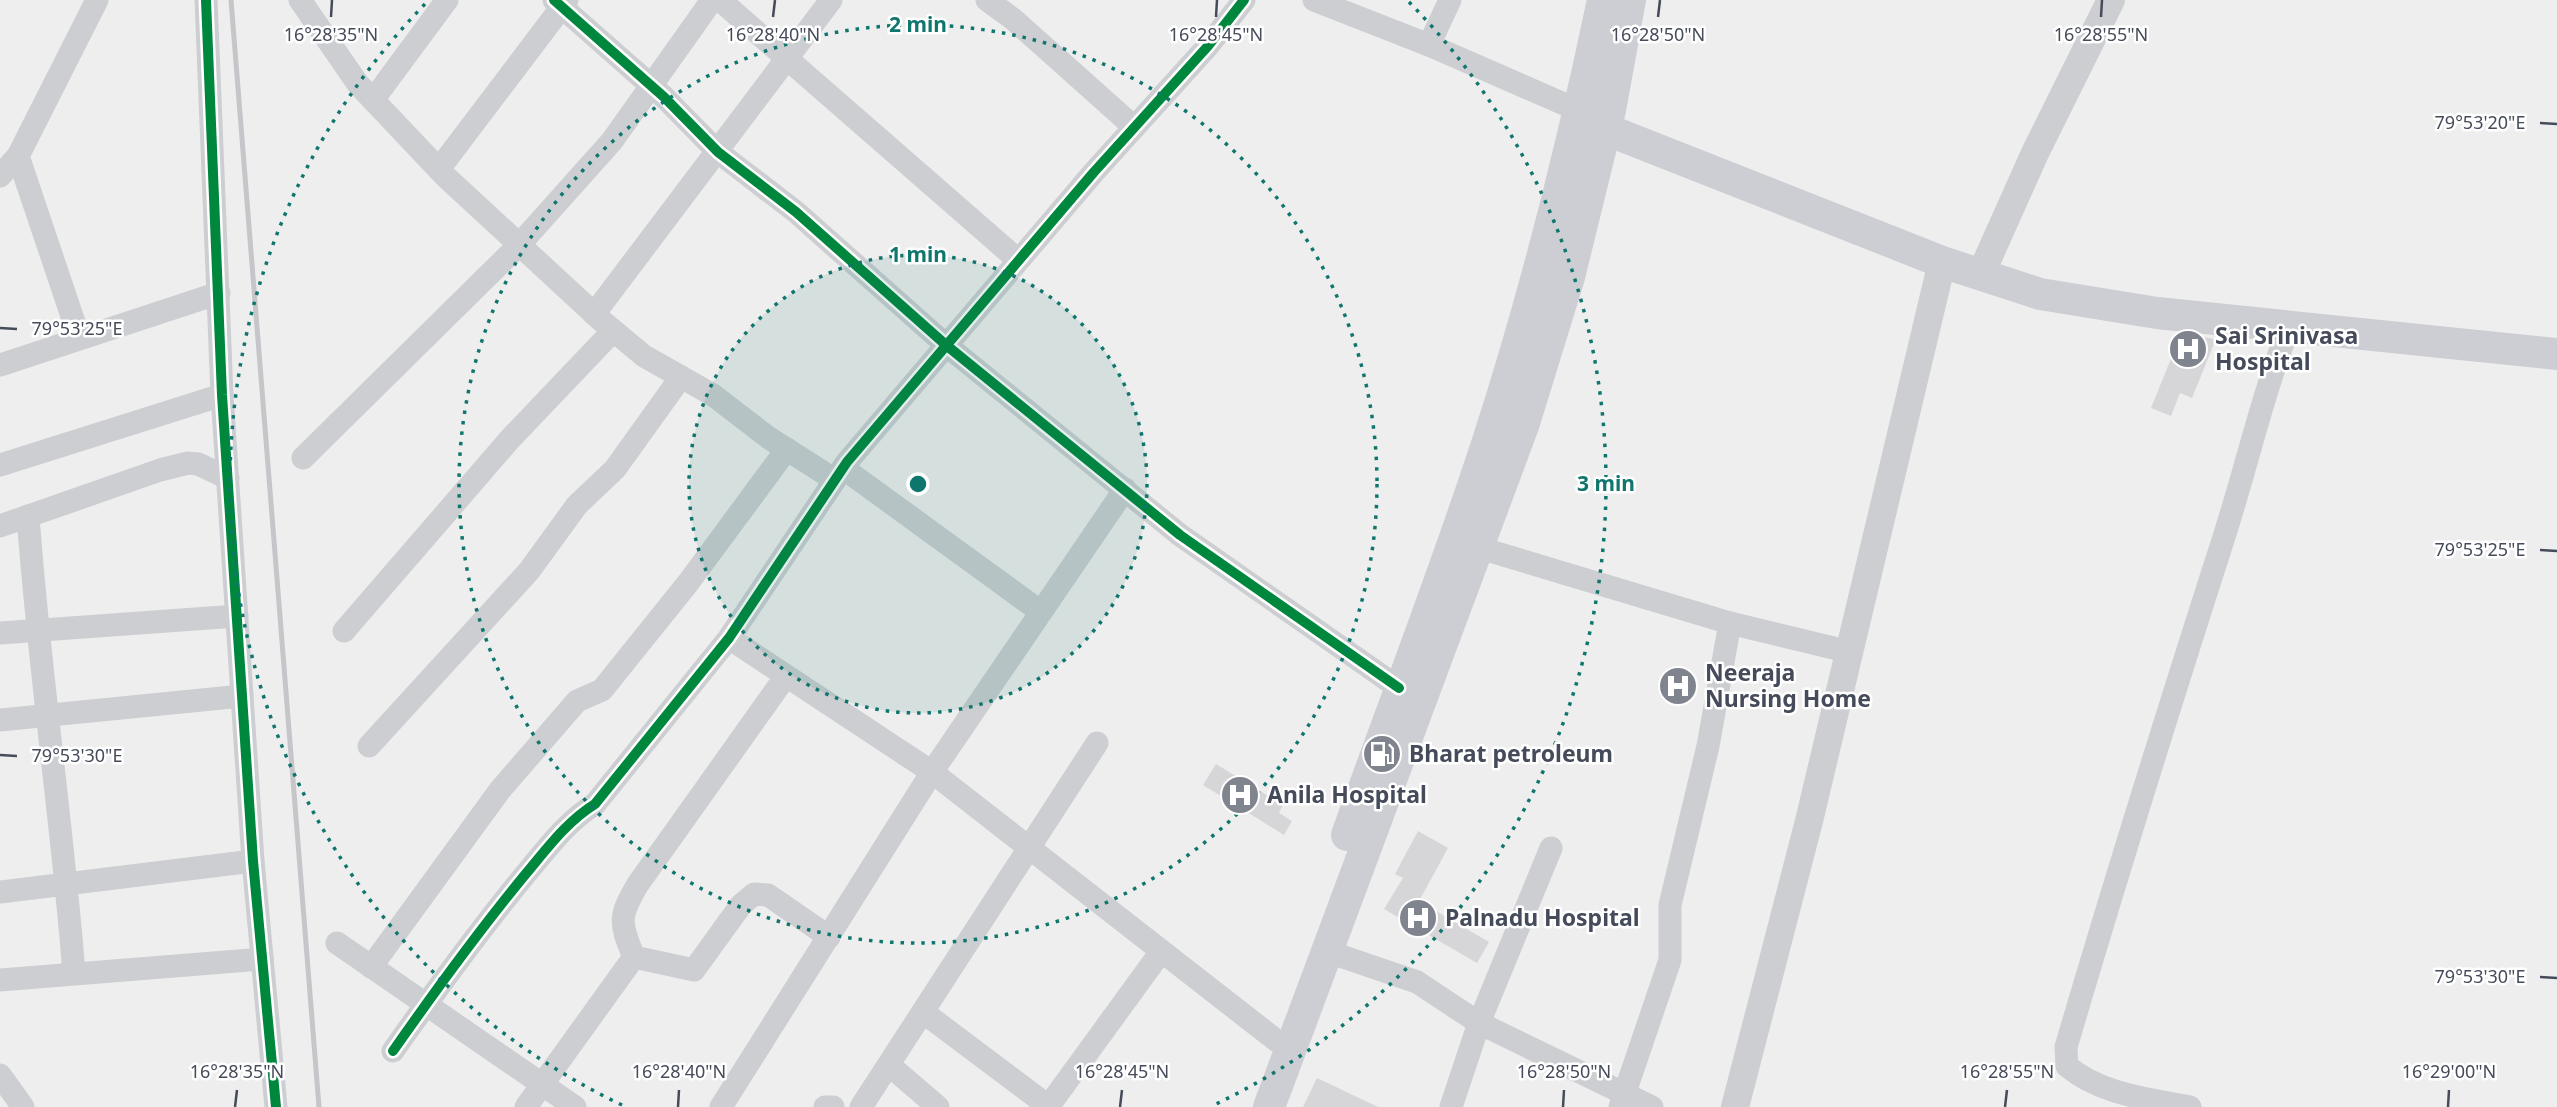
<svg xmlns="http://www.w3.org/2000/svg" width="2557" height="1107" font-family="'Noto Sans',sans-serif">
<style>
.building{fill:#d6d6d9}
.lines{fill:none;stroke-linecap:round;stroke-linejoin:round}
.minor{stroke:#ccced1;stroke-width:23}
.tertiary{stroke:#ccced1;stroke-width:28}
.secondary{stroke:#ccced3;stroke-width:32}
.rail{stroke:#c5c6c9;stroke-width:5}
.cycleway-casing{stroke:#fff;stroke-width:15}
.cycleway{stroke:#00873e;stroke-width:10}
.ticks{fill:none;stroke:#454b5a;stroke-width:2.5}
.ring{fill:none;stroke:#0f766e;stroke-width:3.5;stroke-dasharray:3.5 7}
.labels{text-anchor:middle;stroke-width:5;stroke-linejoin:round;paint-order:stroke}
.poi-label{font-size:23px;font-weight:bold;fill:#454b5a;stroke:#fff;text-anchor:start}
.ticks-label{font-size:18px;text-anchor:middle;fill:#454b5a;stroke:#fff;stroke-width:5;stroke-linejoin:round;paint-order:stroke}
.centre{fill:#0f766e;stroke:#fff;stroke-width:3.5}
.ring-label{font-size:21px;text-anchor:middle;font-weight:bold;fill:#0f766e;stroke:#fff;stroke-width:5;stroke-linejoin:round;paint-order:stroke}
</style>
<rect width="100%" height="100%" fill="#efeeee"/>
<g class="building">
<path d="M2181 334 2216 339 2192 398 2180 393 2171 416 2151 408Z"/>
<path d="M1216 764 1283 805 1279 813 1292 821 1284 835 1203 785Z"/>
<path d="M1418 831 1448 848 1419 901 1489 942 1477 963 1384 909 1403 878 1395 874Z"/>
<path d="M1317 1078 1378 1107H1303Z"/>
</g>
<g class="lines">
<g class="minor">
<path d="M206 0 222 395 253 861 276 1107"/>
<path d="M300 0 358 84 446 177 602 321 644 356 713 395 769 438 835 480"/>
<path d="M554 0 664 97 718 152 796 212 946 345 1180 535 1399 688"/>
<path d="M720 0 1018 260"/>
<path d="M987 0 1013 19 1134 127"/>
<path d="M1314 0 1429 45 1580 111"/>
<path d="M1429 45 1450 0"/>
<path d="M373 100 447 0"/>
<path d="M18 156 79 337"/>
<path d="M439 169 567 0"/>
<path d="M0 176 18 156 97 0"/>
<path d="M594 314 831 0"/>
<path d="M0 365 219 293"/>
<path d="M303 458 519 245 612 141 712 0"/>
<path d="M0 465 222 395"/>
<path d="M843 468 1041 612"/>
<path d="M28 516C39 669 62 820 74 973"/>
<path d="M0 526 160 470 188 463 198 464 228 478"/>
<path d="M1480 548 1730 623 1850 652"/>
<path d="M344 631 510 439 613 331"/>
<path d="M0 633 237 616"/>
<path d="M729 638 932 772 1277 1041"/>
<path d="M786 676 638 884C619 916 619 922 634 957L694 970 741 905 754 894 768 895 829 937"/>
<path d="M0 720 242 696"/>
<path d="M369 746 529 571 577 505 615 469 681 377"/>
<path d="M0 892 253 861"/>
<path d="M337 943 575 1107"/>
<path d="M1326 951 1417 982 1479 1023 1652 1107"/>
<path d="M371 967 500 790 577 701 602 690 688 583 787 449"/>
<path d="M0 980 262 959"/>
<path d="M923 1012 1048 1106"/>
<path d="M393 1051C435 991 478 932 524 876 546 850 566 822 595 804L729 638 847 462 1094 172 1208 46 1244 0"/>
<path d="M889 1065 938 1107"/>
<path d="M0 1075 23 1107"/>
<path d="M526 1107 634 957"/>
<path d="M721 1107 932 772 1125 489"/>
<path d="M825 1107H833"/>
<path d="M861 1107 1097 743"/>
<path d="M1048 1107 1160 953"/>
<path d="M1451 1107 1479 1023 1551 848"/>
<path d="M1620 1107 1670 960V905L1708 746 1730 623"/>
<path d="M2190 1107C2148 1099 2100 1094 2067 1066L2066 1047C2116 877 2169 708 2223 540 2246 469 2262 396 2289 327"/>
</g>
<g class="tertiary">
<path d="M1980 276 2035 153 2111 0"/>
<path d="M1735 1107 1809 821 1942 262"/>
</g>
<g class="secondary">
<path d="M1605 129 1942 262 2040 294 2157 313 2557 354"/>
<path d="M1347 835C1394 704 1445 573 1488 441 1535 296 1572 149 1603 0"/>
<path d="M1269 1107 1523 426 1569 277 1610 110 1630 0"/>
</g>
<path class="rail" d="M231 0 319 1107"/>
<defs>
<g id="cycleway">
<path d="M206 0 222 395 253 861 276 1107"/>
<path d="M554 0 664 97 718 152 796 212 946 345 1180 535 1399 688"/>
<path d="M393 1051C435 991 478 932 524 876 546 850 566 822 595 804L729 638 847 462 1094 172 1208 46 1244 0"/>
</g>
</defs>
<use href="#cycleway" class="cycleway-casing"/>
<use href="#cycleway" class="cycleway"/>
</g>
<path class="ticks" d="M331 17 332 0M773 17 775 0M1216 17 1217 0M1658 17 1660 0M2101 17 2102 0M2540 123 2557 124M0 328 17 329M2540 550 2557 551M0 755 17 756M2540 977 2557 978M235 1107 237 1090M678 1107 679 1090M1120 1107 1122 1090M1563 1107 1564 1090M2005 1107 2007 1090M2448 1107 2449 1090"/>
<circle cx="918" cy="484" r="229" fill="#0f766e" fill-opacity=".12"/>
<g class="ring">
<circle cx="918" cy="484" r="229"/>
<circle cx="918" cy="484" r="459"/>
<path d="M622 1105A688 688 0 0 1 427 2M1409 2A688 688 0 0 1 1214 1105"/>
</g>
<defs>
<symbol id="hospital-disc" viewBox="-11 -11 22 22"><circle r="9.5" fill="#80848e" stroke="#fff"/><path d="M-5-5h3v3.5h4V-5h3V5h-3V1.5h-4V5h-3Z" fill="#fff"/></symbol>
<symbol id="fuel-disc" viewBox="-11 -11 22 22"><circle r="9.5" fill="#80848e" stroke="#fff"/><path d="M-5.5-6h7V0h2V4h1.3V-2.5L3-4.5l.8-.8L6-3V5H2.5V1h-1V6h-7ZM-4.2-4.7v3.2H.2V-4.7Z" fill="#fff"/></symbol>
</defs>
<g fill-rule="evenodd">
<use href="#hospital-disc" x="2166" y="327" width="44" height="44"/>
<use href="#hospital-disc" x="1656" y="664" width="44" height="44"/>
<use href="#fuel-disc" x="1360" y="732" width="44" height="44"/>
<use href="#hospital-disc" x="1218" y="773" width="44" height="44"/>
<use href="#hospital-disc" x="1396" y="896" width="44" height="44"/>
</g>
<g class="labels">
<g class="poi-label">
<text x="2215" y="344">Sai Srinivasa<tspan x="2215" dy="26">Hospital</tspan></text>
<text x="1705" y="681">Neeraja<tspan x="1705" dy="26">Nursing Home</tspan></text>
<text x="1409" y="762">Bharat petroleum</text>
<text x="1267" y="803">Anila Hospital</text>
<text x="1445" y="926">Palnadu Hospital</text>
</g>
</g>
<g class="ticks-label">
<text x="331" y="41">16°28'35"N</text>
<text x="773" y="41">16°28'40"N</text>
<text x="1216" y="41">16°28'45"N</text>
<text x="1658" y="41">16°28'50"N</text>
<text x="2101" y="41">16°28'55"N</text>
<text x="2480" y="129">79°53'20"E</text>
<text x="77" y="335">79°53'25"E</text>
<text x="2480" y="556">79°53'25"E</text>
<text x="77" y="762">79°53'30"E</text>
<text x="2480" y="983">79°53'30"E</text>
<text x="237" y="1078">16°28'35"N</text>
<text x="679" y="1078">16°28'40"N</text>
<text x="1122" y="1078">16°28'45"N</text>
<text x="1564" y="1078">16°28'50"N</text>
<text x="2007" y="1078">16°28'55"N</text>
<text x="2449" y="1078">16°29'00"N</text>
</g>
<circle cx="918" cy="484" r="10" class="centre"/>
<g class="ring-label">
<text x="918" y="32">2 min</text>
<text x="918" y="262">1 min</text>
<text x="1606" y="491">3 min</text>
</g>
</svg>
